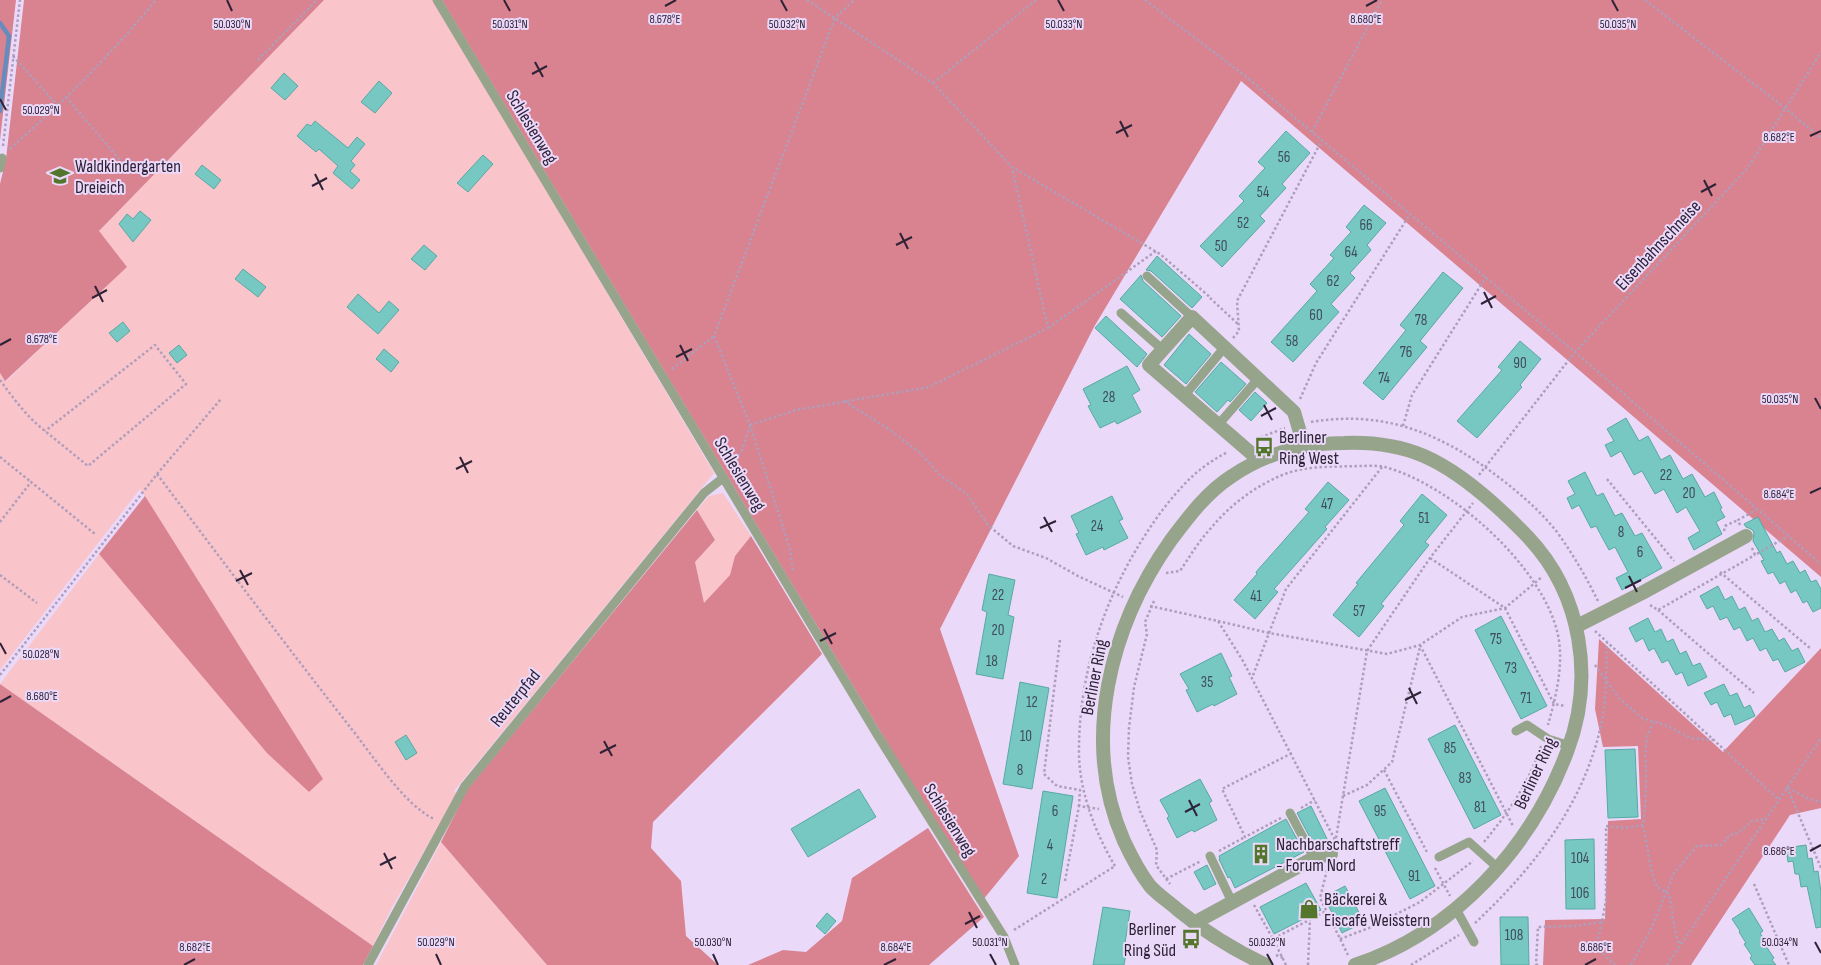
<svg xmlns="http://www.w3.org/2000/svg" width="1821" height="965" font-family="'Sofia Sans Condensed',sans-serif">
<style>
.green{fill:#fac4cb}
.forest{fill:#d98290}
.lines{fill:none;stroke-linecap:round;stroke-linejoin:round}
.stream{stroke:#668cbd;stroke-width:4.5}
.building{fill:#77c8c3;stroke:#57a9a3}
.path{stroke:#ae9ebb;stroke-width:2.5;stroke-dasharray:2.5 2.5;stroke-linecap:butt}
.service{stroke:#97a48c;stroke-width:9}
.minor{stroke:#97a48c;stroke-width:14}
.ticks{fill:none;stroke:#2e2237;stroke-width:2}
.labels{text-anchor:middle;stroke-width:4;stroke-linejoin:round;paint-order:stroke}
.number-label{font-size:15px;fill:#404c5a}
.street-label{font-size:18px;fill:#2e2237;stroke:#ebd9fa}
.poi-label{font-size:18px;fill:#2e2237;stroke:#ebd9fa;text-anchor:start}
.ticks-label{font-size:12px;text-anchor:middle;fill:#2e2237;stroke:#ebd9fa;stroke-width:4;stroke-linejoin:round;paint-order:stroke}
</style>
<rect width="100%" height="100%" fill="#ebd9fa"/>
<g class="green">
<path d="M324 0H433L714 473 454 791 457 793 390 911 373 946 0 684 99 554 147 610 323 779 140 489 0 670V373L6 381 126 267 98 232Z"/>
<path d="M723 493 751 536 735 556 730 575 704 603 695 562 715 540 697 510 709 496Z"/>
<path d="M441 842 547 965H376Z"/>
</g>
<g class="forest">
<path d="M0 0H16L0 140Z"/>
<path d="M24 0H324L99 231 127 267 5 381 0 373V184L6 159Z"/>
<path d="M442 0H1821V577L1241 81 1094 327 940 629 1019 856 982 901Z"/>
<path d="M145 496 323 779 309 792 267 753 99 554Z"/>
<path d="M697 510 715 540 695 562 704 603 730 575 735 556 751 536 822 654 653 822 651 848 681 881 686 936 718 965H547L441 842 467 790Z"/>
<path d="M1599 639 1723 752 1821 648V808L1790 815 1691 965H1543L1545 920 1605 919 1608 821 1641 819 1638 746 1603 747 1595 709Z"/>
<path d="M0 684 373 946 363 965H0Z"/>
<path d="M928 828 984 917 929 965H748L783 950 806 952 842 921 852 878Z"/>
</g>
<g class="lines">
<path class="stream" d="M0 23 9 36 0 111"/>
</g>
<g class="building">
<path d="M284 73 298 86 285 100 271 88Z"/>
<path d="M379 81 392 93 375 113 361 102Z"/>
<path d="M315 121 348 148 357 137 365 144 351 161 355 165 350 171 360 180 352 189 333 173 338 166 319 149 316 152 297 136 307 124 311 126Z"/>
<path d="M1286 131 1310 153 1282 184 1286 188 1260 216 1265 221 1222 267 1200 246 1244 201 1239 196 1265 168 1258 162Z"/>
<path d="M483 155 493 164 468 192 457 183Z"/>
<path d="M202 165 221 180 214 189 195 174Z"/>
<path d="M1364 205 1386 223 1367 245 1371 250 1350 273 1355 278 1331 304 1339 312 1293 362 1271 342 1317 291 1310 284 1334 258 1330 255 1351 232 1346 227Z"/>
<path d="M140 211 151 220 133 242 119 224 127 214 133 219Z"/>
<path d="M424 245 437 256 425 270 411 259Z"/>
<path d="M1157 256 1202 297 1192 308 1151 271 1146 270Z"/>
<path d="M243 269 266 287 258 297 235 279Z"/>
<path d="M1443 272 1463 288 1420 341 1427 347 1383 400 1363 383 1406 330 1400 325Z"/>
<path d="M1141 275 1143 281 1181 316 1162 337 1120 299Z"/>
<path d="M358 294 379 313 389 301 399 310 378 334 347 307Z"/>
<path d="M1106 316 1147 354 1137 367 1095 328Z"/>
<path d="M123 322 130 331 117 342 109 333Z"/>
<path d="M1189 334 1211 354 1186 384 1164 365Z"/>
<path d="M1520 341 1541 359 1520 385 1522 387 1477 438 1457 421 1502 370 1498 367Z"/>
<path d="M179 345 187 355 177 363 169 353Z"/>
<path d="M384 349 399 362 391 372 376 359Z"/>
<path d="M1221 362 1246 384 1230 402 1228 400 1217 412 1195 392Z"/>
<path d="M1127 366 1140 390 1132 395 1141 412 1117 424 1115 421 1100 428 1088 406 1091 405 1083 389Z"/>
<path d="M1255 392 1267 403 1251 421 1239 410Z"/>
<path d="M1626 418 1639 441 1648 436 1661 460 1670 455 1683 479 1692 474 1705 497 1714 492 1722 508 1720 509 1725 517 1716 522 1722 534 1694 550 1688 538 1700 531 1686 507 1677 513 1664 489 1655 494 1642 471 1634 475 1621 451 1611 457 1605 445 1614 441 1607 429Z"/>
<path d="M1585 472 1597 496 1603 493 1615 516 1622 513 1635 536 1642 533 1662 568 1622 590 1616 578 1628 572 1615 547 1609 550 1596 526 1591 528 1579 505 1572 509 1567 498 1575 494 1568 481Z"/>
<path d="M1328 482 1349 500 1325 527 1327 529 1274 589 1278 592 1255 619 1234 600 1257 574 1256 572 1309 512 1305 509Z"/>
<path d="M1422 494 1447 515 1425 542 1429 545 1381 604 1384 606 1359 637 1333 615 1358 584 1356 583 1404 525 1400 521Z"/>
<path d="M1112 496 1123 519 1119 521 1128 538 1104 550 1103 547 1086 555 1076 534 1079 533 1071 516Z"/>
<path d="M1758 517 1777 553 1780 551 1787 564 1793 561 1800 573 1805 570 1811 582 1816 580 1821 589V608L1813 612 1807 601 1803 603 1796 590 1791 593 1785 581 1780 584 1773 572 1768 574 1761 561 1764 560 1753 541 1754 532 1751 529 1746 527 1744 524Z"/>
<path d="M989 574 1015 580 1008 615 1014 617 1003 679 976 674 987 612 982 610Z"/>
<path d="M1718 586 1725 600 1732 596 1739 610 1745 607 1752 621 1758 618 1765 632 1772 629 1779 641 1784 638 1792 651 1798 648 1805 662 1785 672 1778 659 1773 661 1766 648 1760 651 1753 638 1747 641 1740 627 1734 630 1727 617 1720 620 1713 606 1707 609 1700 596Z"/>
<path d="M1501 616 1547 706 1521 719 1475 630Z"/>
<path d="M1648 618 1655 632 1661 629 1667 642 1673 639 1680 654 1686 651 1693 666 1700 663 1707 677 1688 686 1682 672 1676 675 1668 660 1662 663 1654 648 1649 651 1643 638 1636 642 1629 628Z"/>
<path d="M1221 653 1232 676 1229 677 1237 694 1214 706 1213 704 1197 712 1186 690 1189 689 1180 674Z"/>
<path d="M1020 682 1049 688 1032 789 1003 784Z"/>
<path d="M1724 684 1730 696 1737 693 1744 708 1750 705 1755 716 1735 725 1731 714 1724 717 1717 702 1711 705 1704 693Z"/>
<path d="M1455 725 1501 815 1474 829 1428 739Z"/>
<path d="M406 735 417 753 406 760 395 742Z"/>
<path d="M1635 749 1638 817 1608 818 1605 750Z"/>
<path d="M1200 779 1212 801 1209 803 1217 820 1194 832 1192 830 1177 838 1167 818 1169 816 1160 800Z"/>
<path d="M1385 788 1435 886 1410 899 1359 801Z"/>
<path d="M859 789 876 817 808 857 791 829Z"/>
<path d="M1043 791 1073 796 1057 898 1027 893Z"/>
<path d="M1311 806 1328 841 1315 847 1297 813Z"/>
<path d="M1286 819 1304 852 1235 888 1230 877 1228 878 1219 859H1220L1219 856Z"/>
<path d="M1594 839 1595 909H1566L1565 840Z"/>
<path d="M1806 845 1808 859 1812 858 1814 872 1818 871 1821 892V927L1816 928 1807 886 1801 887 1799 874H1795L1793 861 1788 862 1786 848Z"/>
<path d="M1207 865 1216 884 1204 890 1194 872Z"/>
<path d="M1306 883 1321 910 1274 934 1260 907Z"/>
<path d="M1345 886 1364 922 1342 933 1324 897Z"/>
<path d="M1103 907 1130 911 1125 943H1128L1124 965H1093Z"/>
<path d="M1749 908 1763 931 1760 933 1768 945 1766 946 1774 958 1772 960 1776 965H1755L1750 958 1752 956 1744 944 1746 943 1739 932 1740 931 1732 919Z"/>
<path d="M827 913 836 921 825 934 816 926Z"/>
<path d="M1500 917H1528L1529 965H1501Z"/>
</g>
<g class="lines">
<g class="path">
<path d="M807 0 933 83 1012 167 1160 254 1211 298"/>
<path d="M1145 0 1245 76 1575 352 1821 564"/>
<path d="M1645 0 1785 108 1821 138"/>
<path d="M13 56 57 105"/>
<path d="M258 60 317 0"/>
<path d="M933 83 1036 0"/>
<path d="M66 97 131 173"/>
<path d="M1312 132 1382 0"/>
<path d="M3 146 20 0"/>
<path d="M10 149C26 134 42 120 58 105 93 72 125 37 156 0"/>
<path d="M1210 298 1239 325"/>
<path d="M1048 328 1156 251"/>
<path d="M1233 338 1239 331 1237 301 1322 140"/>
<path d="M672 369 714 336"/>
<path d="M0 380C13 398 27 417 45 431L88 466 186 384 155 345 45 431"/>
<path d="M1300 399 1316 363 1410 214"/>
<path d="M844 401 890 430 919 452 941 476 966 493 988 525 1013 546 1046 558 1078 576 1123 597"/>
<path d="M1311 422C1388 409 1446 436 1505 482 1524 497 1542 513 1557 532 1573 554 1586 577 1598 601"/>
<path d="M750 425 796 410 929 387 1048 328 1012 167"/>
<path d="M1403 426 1412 395 1486 277"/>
<path d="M1256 439 1285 428"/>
<path d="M0 457 31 482"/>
<path d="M1382 467 1286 589 1269 633 1387 654 1420 645 1462 617 1505 608 1542 577"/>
<path d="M730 468 742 450 750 426"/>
<path d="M157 474C221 559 285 644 350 727 372 754 403 804 434 819"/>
<path d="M1479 475 1575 352 1747 169 1821 52"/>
<path d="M1607 479 1674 561"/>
<path d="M0 522 31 482 95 534"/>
<path d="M1740 525 1738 520 1756 510"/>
<path d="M1724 531 1725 526 1738 520"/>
<path d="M1752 548 1755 555 1788 536"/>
<path d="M1430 558 1505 608 1554 704 1565 706"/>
<path d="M793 570 790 549 750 425 714 336 835 18 854 0"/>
<path d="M1720 572 1811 649"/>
<path d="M1166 573 1180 571C1190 556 1199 541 1211 528 1229 506 1254 487 1280 476 1305 465 1332 467 1359 466 1367 466 1377 465 1385 467 1451 485 1543 566 1558 635 1564 665 1556 696 1548 725"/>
<path d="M0 575 37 603"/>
<path d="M1154 601 1145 622 1147 634 1134 687 1129 728 1128 757 1132 784 1140 811 1157 850 1156 865 1170 884"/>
<path d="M1650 605 1658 610 1755 555"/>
<path d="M1150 606 1218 621 1243 661 1335 840"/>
<path d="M1658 610 1754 693"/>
<path d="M1218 621 1269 633 1252 678"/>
<path d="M1595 631 1778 799"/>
<path d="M1060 640 1044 774 1057 786 1080 790 1079 806"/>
<path d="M1420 645 1513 826"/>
<path d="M1595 665 1618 697 1642 718 1665 725 1691 738 1713 740"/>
<path d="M0 675 157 474 221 399"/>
<path d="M1384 770 1428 854"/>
<path d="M1787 787 1821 868"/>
<path d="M1788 788 1807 798 1821 802"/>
<path d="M1343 796 1367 785 1392 762 1420 647"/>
<path d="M1301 808 1315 800"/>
<path d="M1281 818 1245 837 1222 789 1292 753"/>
<path d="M1643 825 1652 873 1657 887 1669 894C1673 910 1673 932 1680 945"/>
<path d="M1336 838 1367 651 1430 558 1473 503"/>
<path d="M1484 842C1508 813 1529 783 1541 746"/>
<path d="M1219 851 1245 837"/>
<path d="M1115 866C1096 834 1080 794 1079 755 1078 667 1109 583 1161 512 1180 487 1199 466 1228 452"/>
<path d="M1435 868 1450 896"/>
<path d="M1327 870 1320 898 1348 955"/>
<path d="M1166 879 1201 861"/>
<path d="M1065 881 1079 806 1099 809"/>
<path d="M1754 884 1789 965"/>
<path d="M1254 905 1273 939"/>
<path d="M1602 922 1596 947 1615 965"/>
<path d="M1475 923C1536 866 1588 799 1603 715 1607 692 1606 667 1607 643"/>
<path d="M1014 930 1115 866"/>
<path d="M1340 939 1369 928 1420 902 1473 861"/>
<path d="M1276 955 1283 958"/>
<path d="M1286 965 1273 939 1326 911"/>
<path d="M1308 965 1310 919"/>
<path d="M1411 965 1459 935"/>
<path d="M1538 965 1536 964 1538 927 1575 926 1602 922 1606 900V826L1625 828 1643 825C1645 809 1646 793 1646 777 1646 757 1642 740 1654 723"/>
<path d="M1631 965 1651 929 1674 873 1697 846 1721 845 1730 835 1738 833 1752 821 1765 819"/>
<path d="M1667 965 1821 738"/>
</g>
<g class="service">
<path d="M437 0 878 736 1004 937 1015 965"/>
<path d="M0 168 2 158"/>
<path d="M1147 276 1192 317"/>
<path d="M1121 313 1163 350"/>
<path d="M1184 396 1224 348"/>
<path d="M1218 425 1258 379"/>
<path d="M1516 731 1527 725 1548 739 1570 746"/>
<path d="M1290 813 1314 858"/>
<path d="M1210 856 1232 902"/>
<path d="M1439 857 1469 842 1498 868"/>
<path d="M1456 909 1474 942"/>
<path d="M368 965 465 786 704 493 723 478"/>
</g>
<g class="minor">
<path d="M1259 460 1149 365 1192 317 1294 412 1304 446"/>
<path d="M1577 626 1642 593 1746 536"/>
<path d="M1194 923 1314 858 1331 854"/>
<path d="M1266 965C1234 950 1205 932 1178 910 1169 902 1158 895 1150 886 1139 872 1131 856 1124 841 1080 741 1110 626 1171 540 1189 516 1207 492 1232 476 1266 453 1303 443 1344 443 1371 442 1398 445 1424 456 1461 472 1501 509 1528 537 1582 594 1595 679 1567 752 1531 848 1454 932 1355 965"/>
</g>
</g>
<path class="ticks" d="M227 0 232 11M504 0 510 11M781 0 787 11M1058 0 1064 11M1612 0 1618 11M665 6 676 0M1366 6 1377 0M535 62 543 77M532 74 547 66M0 99 6 110M1120 121 1128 137M1116 133 1132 125M1810 136 1821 131M315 174 323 190M1704 180 1712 196M312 186 327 178M1701 192 1716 184M900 233 908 249M896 245 912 237M95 286 103 302M1484 292 1492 308M92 298 107 290M1481 304 1496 296M0 345 11 339M680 345 688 361M676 357 692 349M1815 398 1821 409M1264 405 1272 420M1261 416 1276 408M460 457 468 473M456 469 472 461M1810 493 1821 488M1044 517 1052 532M1040 528 1056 521M240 570 248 585M1629 576 1637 592M236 581 252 573M1625 588 1641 580M824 629 832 644M820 641 836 633M0 643 6 654M1409 688 1417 704M1405 700 1421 692M0 702 11 696M604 741 612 756M600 753 616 745M1189 800 1197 816M1185 812 1200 804M1810 851 1821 845M384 853 392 869M380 865 396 857M969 912 977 928M965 924 980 916M1815 942 1821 953M436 954 441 965M713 954 718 965M990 954 996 965M1267 954 1273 965M184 965 195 959M884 965 896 959M1585 965 1596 959"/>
<defs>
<symbol id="school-bare" viewBox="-9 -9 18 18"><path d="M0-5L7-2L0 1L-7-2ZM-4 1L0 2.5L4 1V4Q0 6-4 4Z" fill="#54752c" stroke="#ebd9fa" stroke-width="2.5" paint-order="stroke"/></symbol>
<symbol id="bus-bare" viewBox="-9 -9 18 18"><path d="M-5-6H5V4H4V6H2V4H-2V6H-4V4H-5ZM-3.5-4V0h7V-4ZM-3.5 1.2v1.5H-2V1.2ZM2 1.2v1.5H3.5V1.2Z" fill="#54752c" stroke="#ebd9fa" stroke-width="2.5" paint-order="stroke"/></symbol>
<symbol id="building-bare" viewBox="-9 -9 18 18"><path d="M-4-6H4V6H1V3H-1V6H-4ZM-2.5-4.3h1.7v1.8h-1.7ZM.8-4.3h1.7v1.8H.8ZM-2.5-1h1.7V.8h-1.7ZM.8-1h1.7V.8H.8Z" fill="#54752c" stroke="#ebd9fa" stroke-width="2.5" paint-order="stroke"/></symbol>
<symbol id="shop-bare" viewBox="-9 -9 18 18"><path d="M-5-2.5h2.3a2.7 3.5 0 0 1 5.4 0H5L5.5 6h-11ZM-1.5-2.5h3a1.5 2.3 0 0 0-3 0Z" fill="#54752c" stroke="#ebd9fa" stroke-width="2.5" paint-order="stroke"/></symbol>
</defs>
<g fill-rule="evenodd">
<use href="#school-bare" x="46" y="162" width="28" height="28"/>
<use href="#bus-bare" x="1250" y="433" width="28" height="28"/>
<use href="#building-bare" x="1247" y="840" width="28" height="28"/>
<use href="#shop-bare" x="1295" y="895" width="28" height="28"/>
<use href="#bus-bare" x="1177" y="925" width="28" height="28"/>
</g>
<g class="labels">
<g class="number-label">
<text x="1284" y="162">56</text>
<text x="1263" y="197">54</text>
<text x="1243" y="228">52</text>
<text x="1366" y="230">66</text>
<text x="1221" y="251">50</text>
<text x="1351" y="257">64</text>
<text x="1333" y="286">62</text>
<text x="1316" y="320">60</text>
<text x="1421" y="325">78</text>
<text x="1292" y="346">58</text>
<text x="1406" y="357">76</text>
<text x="1520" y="368">90</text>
<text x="1384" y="383">74</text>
<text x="1109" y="402">28</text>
<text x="1666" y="480">22</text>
<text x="1689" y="498">20</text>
<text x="1327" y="509">47</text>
<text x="1424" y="523">51</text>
<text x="1097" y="531">24</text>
<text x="1621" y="537">8</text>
<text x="1640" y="557">6</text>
<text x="998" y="600">22</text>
<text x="1256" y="601">41</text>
<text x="1359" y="616">57</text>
<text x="998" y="635">20</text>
<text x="1496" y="644">75</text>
<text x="992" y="666">18</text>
<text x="1511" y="673">73</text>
<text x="1207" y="687">35</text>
<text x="1526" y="703">71</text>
<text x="1032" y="707">12</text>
<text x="1026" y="741">10</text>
<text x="1450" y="753">85</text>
<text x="1020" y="775">8</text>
<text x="1465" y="783">83</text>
<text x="1480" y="812">81</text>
<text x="1055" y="816">6</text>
<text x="1380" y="816">95</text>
<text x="1050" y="850">4</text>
<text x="1580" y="863">104</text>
<text x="1414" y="881">91</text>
<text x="1044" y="884">2</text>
<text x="1580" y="898">106</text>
<text x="1514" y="940">108</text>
</g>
<g class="street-label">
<text transform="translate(532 127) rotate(59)" y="6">Schlesienweg</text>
<text transform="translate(1658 245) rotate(-47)" y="6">Eisenbahnschneise</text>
<text transform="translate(740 474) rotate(59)" y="6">Schlesienweg</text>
<text transform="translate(1094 677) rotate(-79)" y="6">Berliner Ring</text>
<text transform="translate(515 698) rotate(-51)" y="6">Reuterpfad</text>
<text transform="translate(1535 773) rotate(-65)" y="6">Berliner Ring</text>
<text transform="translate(950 820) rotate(58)" y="6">Schlesienweg</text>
</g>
<g class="poi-label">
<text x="75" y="172">Waldkindergarten<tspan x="75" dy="21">Dreieich</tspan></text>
<text x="1279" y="443">Berliner<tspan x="1279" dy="21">Ring West</tspan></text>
<text x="1276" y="850">Nachbarschaftstreff<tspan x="1276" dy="21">- Forum Nord</tspan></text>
<text x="1324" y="905">Bäckerei &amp;<tspan x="1324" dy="21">Eiscafé Weisstern</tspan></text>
<text x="1176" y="935" text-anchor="end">Berliner<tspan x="1176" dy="21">Ring Süd</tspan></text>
</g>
</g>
<g class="ticks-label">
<text x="1366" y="23">8.680°E</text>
<text x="665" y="23">8.678°E</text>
<text x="232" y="28">50.030°N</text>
<text x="510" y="28">50.031°N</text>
<text x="787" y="28">50.032°N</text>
<text x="1064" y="28">50.033°N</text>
<text x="1618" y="28">50.035°N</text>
<text x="41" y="114">50.029°N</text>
<text x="1779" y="141">8.682°E</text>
<text x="42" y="343">8.678°E</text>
<text x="1780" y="403">50.035°N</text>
<text x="1779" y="498">8.684°E</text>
<text x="41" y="658">50.028°N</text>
<text x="42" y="700">8.680°E</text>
<text x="1779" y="855">8.686°E</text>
<text x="436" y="946">50.029°N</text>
<text x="713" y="946">50.030°N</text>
<text x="990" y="946">50.031°N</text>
<text x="1267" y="946">50.032°N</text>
<text x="1780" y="946">50.034°N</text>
<text x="195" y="951">8.682°E</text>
<text x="896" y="951">8.684°E</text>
<text x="1596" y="951">8.686°E</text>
</g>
</svg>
